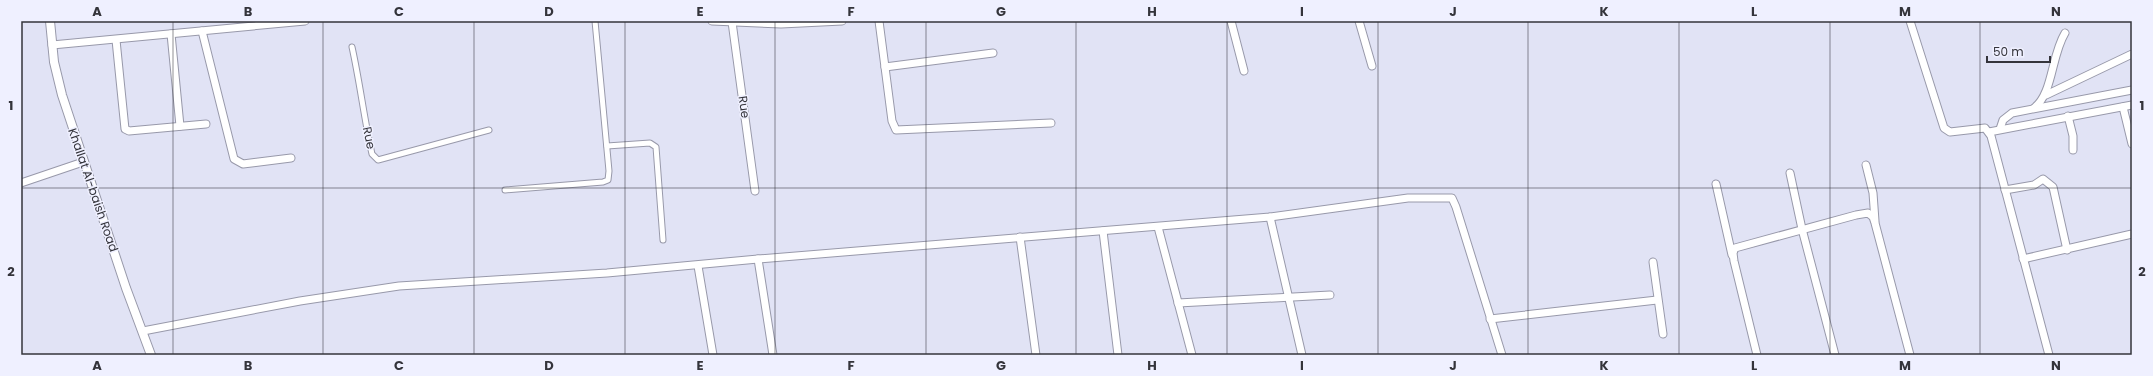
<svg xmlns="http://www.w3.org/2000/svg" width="2153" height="376" font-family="Poppins,sans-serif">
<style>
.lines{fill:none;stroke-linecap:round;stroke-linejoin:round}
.pedestrian-casing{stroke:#9899aa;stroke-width:7}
.minor-casing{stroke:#9899aa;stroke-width:9}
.tertiary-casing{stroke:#9899aa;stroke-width:10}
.pedestrian{stroke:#fff;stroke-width:5}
.minor{stroke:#fff;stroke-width:7}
.tertiary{stroke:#fff;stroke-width:8}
.grid{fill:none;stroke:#34343b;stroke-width:1;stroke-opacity:0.55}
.labels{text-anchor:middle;stroke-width:3;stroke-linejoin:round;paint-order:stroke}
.street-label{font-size:12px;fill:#34343b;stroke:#eff0ff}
.neatline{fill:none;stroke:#34343b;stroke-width:1.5}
.grid-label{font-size:13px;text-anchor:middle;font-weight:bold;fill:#34343b}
</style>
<rect width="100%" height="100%" fill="#e1e3f5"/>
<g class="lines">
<defs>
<g id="pedestrian">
<path d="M352 47C360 83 364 118 372 154L378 160 489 130"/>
<path d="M607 146 650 143 656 147 663 240"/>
<path d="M505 190 603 182 608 180 609 171 595 21"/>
</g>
<g id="minor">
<path d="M712 21 781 24 842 21"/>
<path d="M879 21 892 121 896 130 1051 123"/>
<path d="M1231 21 1244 71"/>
<path d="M1359 21 1372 66"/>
<path d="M1910 21 1944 128 1950 132 1985 128 1991 136 2049 355"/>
<path d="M732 22 755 191"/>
<path d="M202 31 234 159 243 164 291 158"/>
<path d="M171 34 180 126"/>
<path d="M116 40 125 129 129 131 206 124"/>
<path d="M52 45 305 21"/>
<path d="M885 67 993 53"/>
<path d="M2046 95 2132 54"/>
<path d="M2123 107 2132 144"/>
<path d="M2034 108C2053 94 2051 56 2065 33"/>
<path d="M2068 116 2073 136V150"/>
<path d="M2000 129 2003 120 2012 113 2132 90"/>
<path d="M1989 132 2132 105"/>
<path d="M1866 165 1873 193 1875 221"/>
<path d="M1790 173 1802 229 1835 355"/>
<path d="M21 183 83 162"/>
<path d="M1716 184 1732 255"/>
<path d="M2005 190 2034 185 2043 179 2053 187 2067 250"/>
<path d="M1270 217 1302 355"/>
<path d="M1158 227 1192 355"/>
<path d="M1103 231 1118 355"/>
<path d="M1020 237 1036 355"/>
<path d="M758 259 773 355"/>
<path d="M2023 259 2132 234"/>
<path d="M1653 262 1663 334"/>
<path d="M698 266 713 355"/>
<path d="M1178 303 1330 295"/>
<path d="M1490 319 1657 300"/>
<path d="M143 331 300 301 399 286 607 273 758 259 1270 217 1408 198H1452L1456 207 1502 355"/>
<path d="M1757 355 1734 261 1733 253 1735 248 1856 215 1868 213 1873 217 1875 223 1910 355"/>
</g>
<path id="tertiary" d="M50 21 54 62 62 95 126 288 151 355"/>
</defs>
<use href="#pedestrian" class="pedestrian-casing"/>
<use href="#minor" class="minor-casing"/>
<use href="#tertiary" class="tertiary-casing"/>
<use href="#pedestrian" class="pedestrian"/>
<use href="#minor" class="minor"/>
<use href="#tertiary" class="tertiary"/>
</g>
<path class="grid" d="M173 21V355M323 21V355M474 21V355M625 21V355M775 21V355M926 21V355M1076 21V355M1227 21V355M1378 21V355M1528 21V355M1679 21V355M1830 21V355M1980 21V355M21 188H2132"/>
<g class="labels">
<g class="street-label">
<text transform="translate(744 107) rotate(82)" y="4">Rue</text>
<text transform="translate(369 138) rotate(78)" y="4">Rue</text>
<text transform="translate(93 190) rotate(71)" y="4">Khallat Al-baish Road</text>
</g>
</g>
<rect width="2153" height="376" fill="none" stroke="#eff0ff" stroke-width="44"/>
<path d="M1987 56v6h63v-6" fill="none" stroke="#34343b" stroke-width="2"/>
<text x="1993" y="56" font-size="12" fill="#34343b" stroke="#eff0ff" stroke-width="3" paint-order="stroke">50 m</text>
<rect x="22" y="22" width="2109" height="332" class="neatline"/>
<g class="grid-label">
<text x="97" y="16">A</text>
<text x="248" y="16">B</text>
<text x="399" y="16">C</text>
<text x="549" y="16">D</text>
<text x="700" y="16">E</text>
<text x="851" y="16">F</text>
<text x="1001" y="16">G</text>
<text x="1152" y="16">H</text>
<text x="1302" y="16">I</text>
<text x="1453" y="16">J</text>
<text x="1604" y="16">K</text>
<text x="1754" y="16">L</text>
<text x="1905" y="16">M</text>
<text x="2056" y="16">N</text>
<text x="11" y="110">1</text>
<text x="2142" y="110">1</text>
<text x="11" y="276">2</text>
<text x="2142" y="276">2</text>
<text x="97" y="370">A</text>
<text x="248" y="370">B</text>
<text x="399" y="370">C</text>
<text x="549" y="370">D</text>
<text x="700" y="370">E</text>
<text x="851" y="370">F</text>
<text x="1001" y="370">G</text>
<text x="1152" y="370">H</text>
<text x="1302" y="370">I</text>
<text x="1453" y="370">J</text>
<text x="1604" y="370">K</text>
<text x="1754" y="370">L</text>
<text x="1905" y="370">M</text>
<text x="2056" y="370">N</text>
</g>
</svg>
